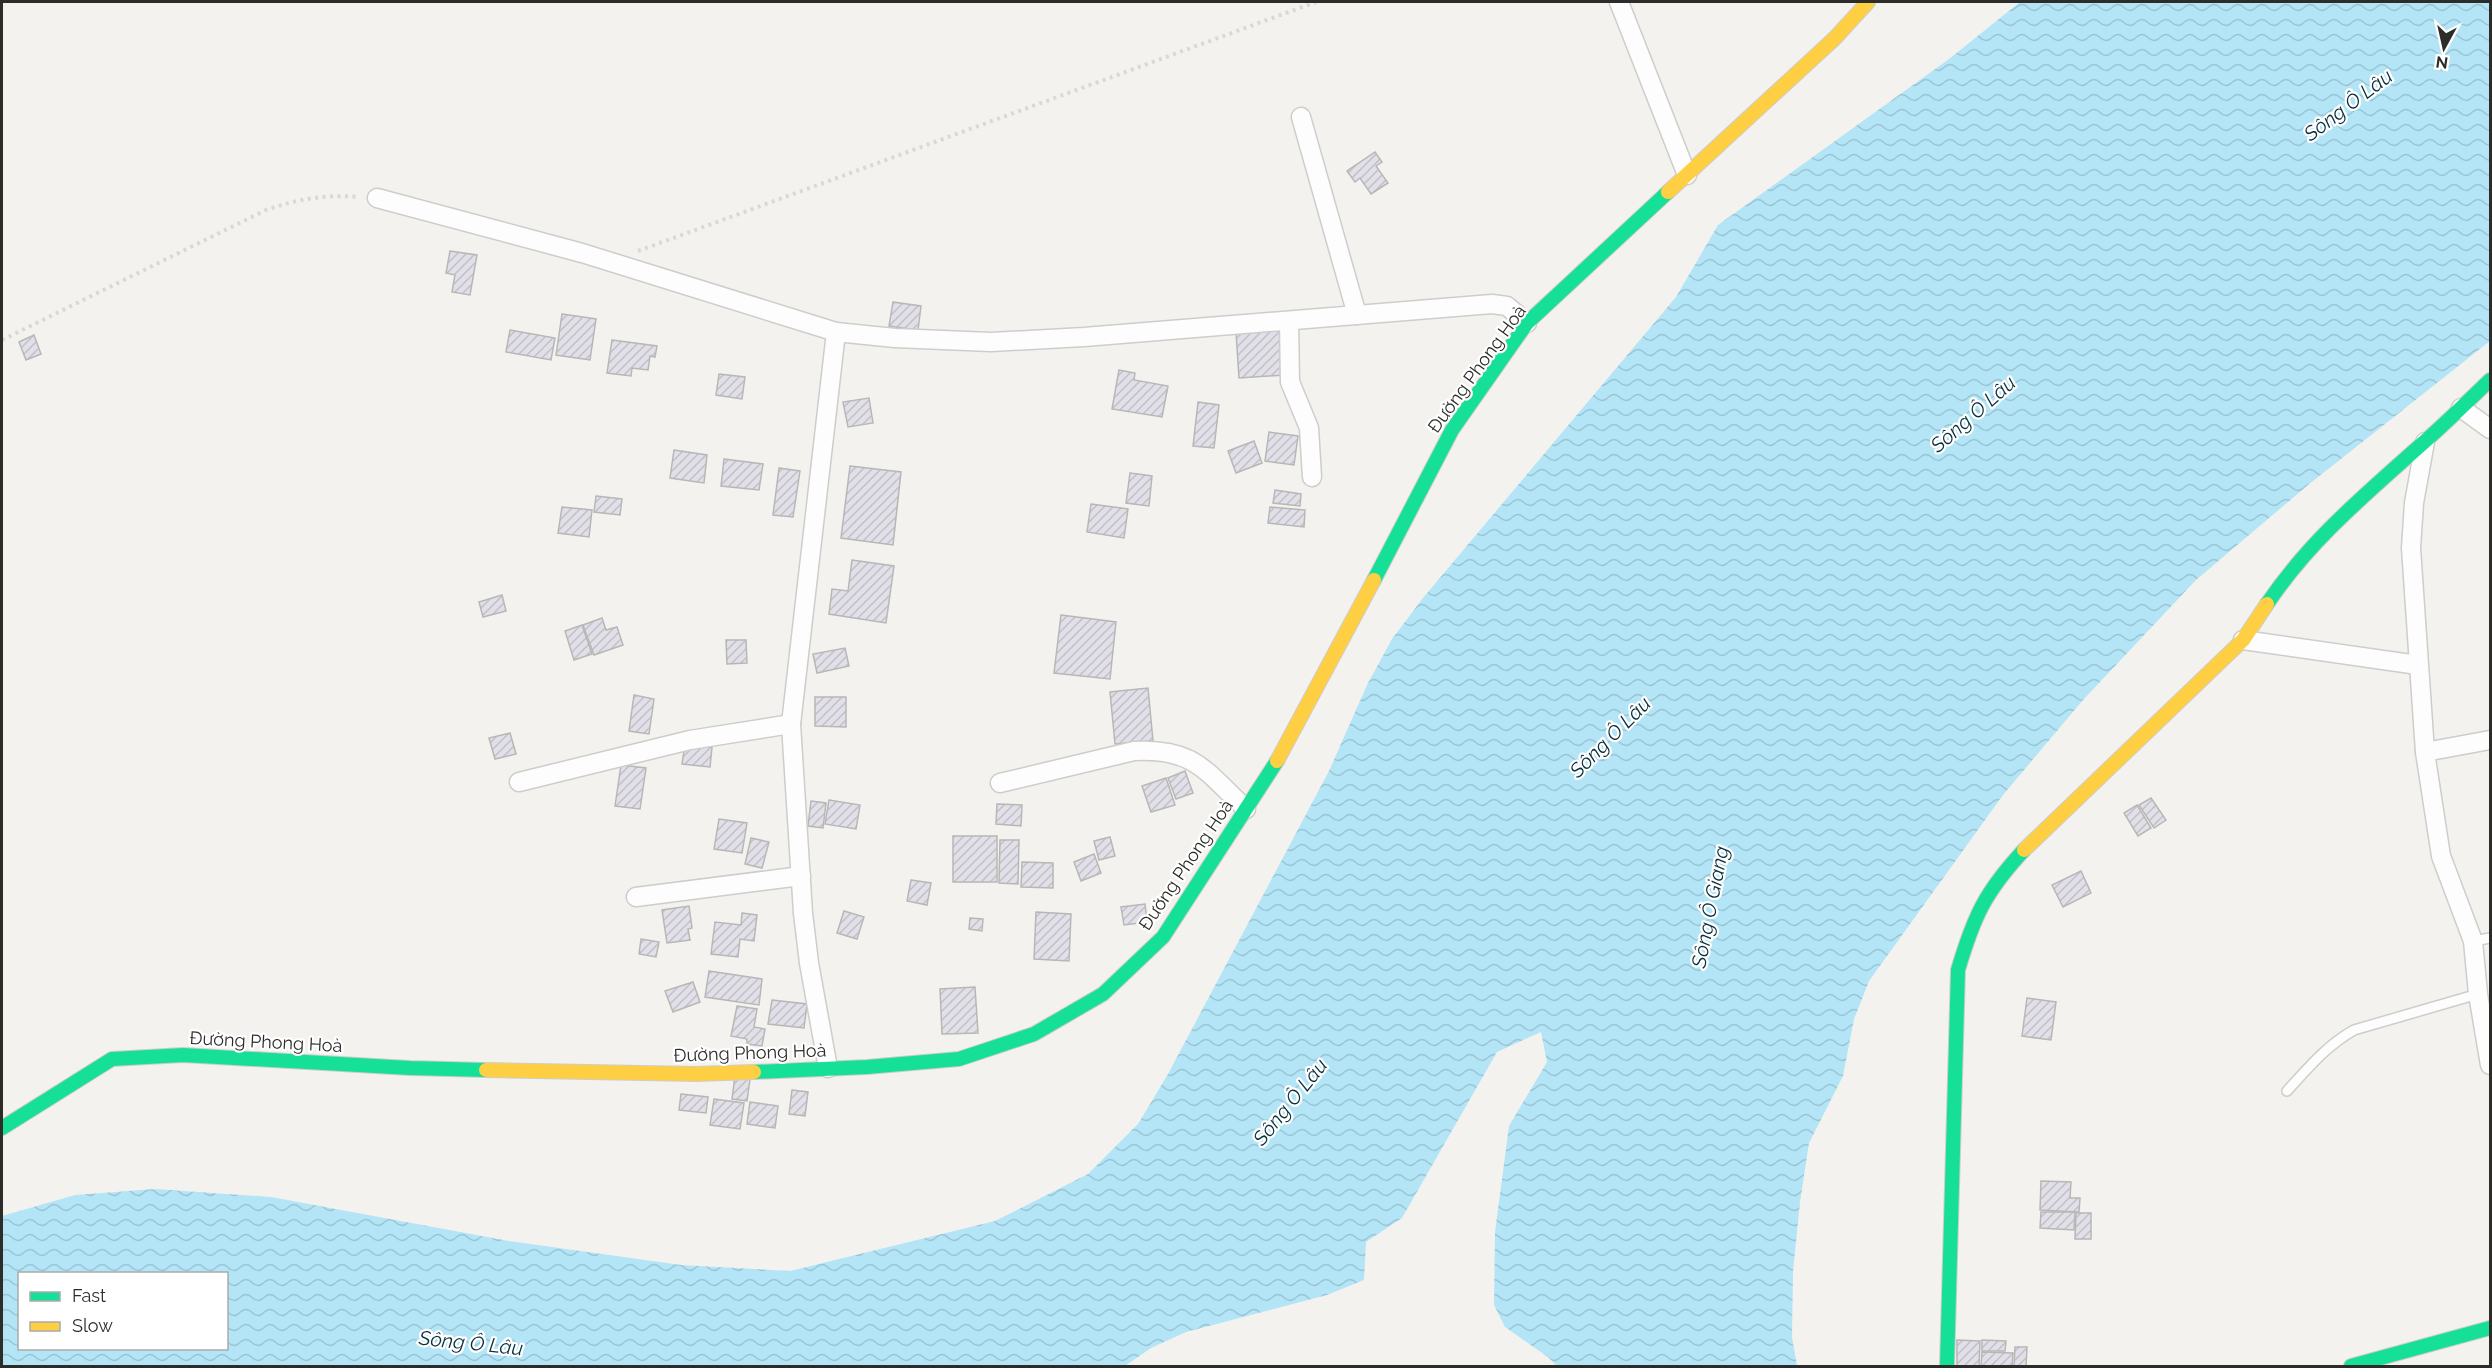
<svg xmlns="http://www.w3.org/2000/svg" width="2492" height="1368" font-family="Raleway,sans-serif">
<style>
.water{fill:url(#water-waves);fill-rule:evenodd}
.building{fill:url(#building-hatch);stroke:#b8b7b6;stroke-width:1.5}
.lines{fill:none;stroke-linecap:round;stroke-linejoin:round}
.lane-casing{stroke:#cecdcb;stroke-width:12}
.street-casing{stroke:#cecdcb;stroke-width:21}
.fast-casing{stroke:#cecdcb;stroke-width:16}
.slow-casing{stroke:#cecdcb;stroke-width:16}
.path{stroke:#d8d8d7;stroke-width:4;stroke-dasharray:3 4.5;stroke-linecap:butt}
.lane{stroke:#fdfdfd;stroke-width:9}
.street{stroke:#fdfdfd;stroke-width:18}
.fast{stroke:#16e098;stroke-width:14}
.slow{stroke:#ffcf43;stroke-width:14}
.labels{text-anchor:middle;stroke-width:4.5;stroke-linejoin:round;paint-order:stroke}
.street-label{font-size:18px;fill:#2c2c2a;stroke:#fff}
.water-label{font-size:20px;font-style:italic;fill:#0c2f3a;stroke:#fff}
</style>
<defs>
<pattern id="water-waves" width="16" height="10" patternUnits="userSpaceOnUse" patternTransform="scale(1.5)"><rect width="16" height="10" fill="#b3e5f7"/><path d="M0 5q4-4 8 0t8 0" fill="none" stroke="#9ac5d4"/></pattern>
<pattern id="building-hatch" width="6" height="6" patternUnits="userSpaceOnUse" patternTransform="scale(1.5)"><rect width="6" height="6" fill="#e1e0e8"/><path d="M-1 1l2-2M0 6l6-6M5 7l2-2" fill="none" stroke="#c1c0c7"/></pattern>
</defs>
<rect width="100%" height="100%" fill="#f4f2ef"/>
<path class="water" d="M2020 2H2490V341L2308 485 2196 580 2083 700 2003 795 1869 981 1854 1019 1843 1076 1809 1143 1800 1202 1793 1272 1792 1337 1797 1366H1557L1548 1357 1505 1327 1494 1305 1495 1232 1509 1126 1547 1062 1541 1032 1497 1052 1402 1218 1366 1242 1364 1280 1327 1295 1186 1332 1151 1348 1125 1366H2V1216L75 1195 155 1189 271 1197 509 1241 681 1265 790 1271 995 1221 1088 1174 1138 1124 1168 1074 1329 771 1367 685 1392 639 1423 598 1676 297 1718 225 1949 59ZM20 1274H226V1348H20Z"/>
<g class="building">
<path d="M1375 152 1382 162 1376 166 1388 183 1371 194 1360 178 1355 182 1347 171Z"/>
<path d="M450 251 477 255 470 295 452 292 455 275 446 273Z"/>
<path d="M893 302 921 306 918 330 889 326Z"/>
<path d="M562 314 596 319 590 360 556 355Z"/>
<path d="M1281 329 1285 375 1239 378 1236 332Z"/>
<path d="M510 330 555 338 551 360 506 352Z"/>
<path d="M34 335 41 354 26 360 19 342Z"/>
<path d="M612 340 657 346 655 357 650 356 648 370 632 368 631 376 607 373Z"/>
<path d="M1119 370 1135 373 1134 380 1168 386 1162 417 1112 409Z"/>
<path d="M719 374 745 377 742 399 716 395Z"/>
<path d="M869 398 873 423 848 427 843 402Z"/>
<path d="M1198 402 1219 405 1214 448 1193 446Z"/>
<path d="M1269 432 1298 436 1294 465 1265 461Z"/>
<path d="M1254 441 1262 463 1236 473 1228 451Z"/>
<path d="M674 450 707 455 704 483 670 478Z"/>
<path d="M724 459 763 464 759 490 721 486Z"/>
<path d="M850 466 901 472 893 545 841 538Z"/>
<path d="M779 468 800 471 793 517 773 515Z"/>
<path d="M1130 473 1152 476 1149 506 1126 503Z"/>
<path d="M1275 490 1301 494 1300 506 1273 503Z"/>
<path d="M596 496 622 499 620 515 594 512Z"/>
<path d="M1091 504 1128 509 1124 538 1087 532Z"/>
<path d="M562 507 592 510 589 537 558 533Z"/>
<path d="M1270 507 1305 510 1304 527 1268 523Z"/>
<path d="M852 560 894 566 886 623 829 614 832 589 848 591Z"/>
<path d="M502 595 506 611 483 617 479 602Z"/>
<path d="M1061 615 1116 622 1110 679 1054 673Z"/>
<path d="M602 618 606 630 617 627 623 645 594 655 583 625Z"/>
<path d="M582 625 592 654 574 660 565 631Z"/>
<path d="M726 640H746L747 663 727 664Z"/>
<path d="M845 648 849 666 817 673 813 654Z"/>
<path d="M1148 688 1153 741 1115 744 1110 692Z"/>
<path d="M634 695 654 699 649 734 629 731Z"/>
<path d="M815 697H846V727L815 726Z"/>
<path d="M510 733 516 754 495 759 489 738Z"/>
<path d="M685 744 712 747 710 767 682 764Z"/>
<path d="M621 765 646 768 640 809 615 806Z"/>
<path d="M1185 771 1193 793 1176 799 1168 778Z"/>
<path d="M1166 778 1175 805 1151 812 1142 786Z"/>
<path d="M2151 798 2166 820 2154 828 2139 805Z"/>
<path d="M829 800 860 805 856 829 825 824Z"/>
<path d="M811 801 826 803 823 828 808 826Z"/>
<path d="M997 804 1022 805 1021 826 996 824Z"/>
<path d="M2137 805 2151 828 2138 836 2124 813Z"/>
<path d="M719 819 747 823 742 853 714 849Z"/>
<rect x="953" y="836" width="44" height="46"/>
<path d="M1110 837 1115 856 1099 860 1094 841Z"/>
<path d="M751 838 769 842 762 868 745 864Z"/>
<path d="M1000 840H1019L1018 884 999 883Z"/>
<path d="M1094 854 1101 873 1081 881 1074 862Z"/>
<path d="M1022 862 1053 863V888L1021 887Z"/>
<path d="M2081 871 2091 893 2063 907 2052 885Z"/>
<path d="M911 880 931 883 927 905 907 901Z"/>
<path d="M1145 904 1147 922 1124 925 1121 907Z"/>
<path d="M689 906 692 928 688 929 690 940 667 943 662 910Z"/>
<path d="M844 911 864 917 857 939 837 933Z"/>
<path d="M1036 912 1071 914 1069 961 1034 959Z"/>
<path d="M742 913 757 915 754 941 740 939 738 957 711 954 715 922 741 925Z"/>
<path d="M970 918 983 919 982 931 969 929Z"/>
<path d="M641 939 659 942 656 957 639 954Z"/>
<path d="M709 971 762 979 759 1005 705 997Z"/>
<path d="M693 982 700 1002 673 1012 665 991Z"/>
<path d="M975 987 978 1033 942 1034 940 989Z"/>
<path d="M2027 998 2056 1002 2051 1040 2022 1036Z"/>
<path d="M772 1000 807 1004 804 1028 768 1024Z"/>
<path d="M737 1006 757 1009 754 1027 765 1029 762 1046 747 1044V1039L731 1036Z"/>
<path d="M735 1076 750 1079 747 1101 732 1099Z"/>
<path d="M792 1090 808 1092 805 1116 789 1114Z"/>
<path d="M681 1094 708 1097 706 1113 679 1110Z"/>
<path d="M714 1099 744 1103 740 1129 710 1125Z"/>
<path d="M750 1102 778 1106 775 1128 747 1124Z"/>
<path d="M2041 1181 2071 1182 2070 1198H2080L2079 1212 2040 1210Z"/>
<path d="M2041 1212H2075L2074 1230 2040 1228Z"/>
<path d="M2076 1213H2091V1239H2075Z"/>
<path d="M1957 1340 1980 1341 1979 1366H1957Z"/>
<path d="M1982 1340 2006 1341 2005 1351H1982Z"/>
<path d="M2015 1347H2027L2026 1366H2014Z"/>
<path d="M1982 1352 2013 1353 2012 1366H1981Z"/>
</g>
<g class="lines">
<defs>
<g id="lane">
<path d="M2473 941 2490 938"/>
<path d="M2287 1091C2308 1068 2326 1046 2354 1030L2478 994"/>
</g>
<g id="street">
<path d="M1619 2 1687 175"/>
<path d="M1301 117 1357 315"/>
<path d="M377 198 582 253 836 332 895 338 991 342 1084 337 1492 304 1507 306 1527 323"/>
<path d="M1289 321 1290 382 1309 428 1312 477"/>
<path d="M2461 408 2490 429"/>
<path d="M2425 442 2414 503 2411 548 2425 752 2441 856 2473 941 2478 994 2490 1065"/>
<path d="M2243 640 2418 665"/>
<path d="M2425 752 2490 740"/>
<path d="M519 782 690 740 791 724"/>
<path d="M1000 783 1134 751C1195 748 1205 771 1246 809"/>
<path d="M636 897 801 876"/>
<path d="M828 1068 809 963 803 913 791 724 836 332"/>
</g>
<g id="fast">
<path d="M1374 580 1452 430 1527 323 1668 192"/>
<path d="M2267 604C2310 540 2366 494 2423 443 2446 423 2468 401 2490 380"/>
<path d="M754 1072 867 1067 959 1059 1034 1034 1103 994 1163 937 1277 761"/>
<path d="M2 1128 112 1059 183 1055 410 1068 486 1070"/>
<path d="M1947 1366 1958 970C1974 916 1985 892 2024 850"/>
<path d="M2351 1366 2490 1328"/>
</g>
<g id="slow">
<path d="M1668 192 1835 38 1868 2"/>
<path d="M1277 761 1374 580"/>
<path d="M2024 850 2243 640 2267 604"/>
<path d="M486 1070 696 1074 754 1072"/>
</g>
</defs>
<use href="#lane" class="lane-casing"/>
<use href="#street" class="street-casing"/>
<use href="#fast" class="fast-casing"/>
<use href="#slow" class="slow-casing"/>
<g class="path">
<path d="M638 251 1316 2"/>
<path d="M2 340 266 210C298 199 326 194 359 197"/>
</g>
<use href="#lane" class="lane"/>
<use href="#street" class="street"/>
<use href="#fast" class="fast"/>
<use href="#slow" class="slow"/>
</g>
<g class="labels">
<g class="street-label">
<text transform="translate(1477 369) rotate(-54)" y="6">Đường Phong Hoà</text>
<text transform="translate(1186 865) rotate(-56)" y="6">Đường Phong Hoà</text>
<text transform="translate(266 1042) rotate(3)" y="6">Đường Phong Hoà</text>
<text transform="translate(750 1053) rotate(-2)" y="6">Đường Phong Hoà</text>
</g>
<g class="water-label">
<text transform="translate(2348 105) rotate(-37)" y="7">Sông Ô Lâu</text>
<text transform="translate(1973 414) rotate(-41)" y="7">Sông Ô Lâu</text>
<text transform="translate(1610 737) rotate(-45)" y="7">Sông Ô Lâu</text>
<text transform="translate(1710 907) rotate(-79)" y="7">Sông Ô Giang</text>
<text transform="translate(1290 1102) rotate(-51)" y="7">Sông Ô Lâu</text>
<text transform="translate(471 1343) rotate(6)" y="7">Sông Ô Lâu</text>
</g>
</g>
<rect width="2492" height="1368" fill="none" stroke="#2c2c2a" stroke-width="6"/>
<rect x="18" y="1272" width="210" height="78" fill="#ffffff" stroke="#ababaa" stroke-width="1.5"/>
<rect x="30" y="1292" width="30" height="9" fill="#16e098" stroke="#ababaa" stroke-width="1.5"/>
<text x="72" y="1302" font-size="18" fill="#2c2c2a">Fast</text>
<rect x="30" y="1322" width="30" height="9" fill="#ffcf43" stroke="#ababaa" stroke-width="1.5"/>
<text x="72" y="1332" font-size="18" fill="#2c2c2a">Slow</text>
<g transform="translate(2444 48) rotate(188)" stroke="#ffffff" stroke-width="4.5" paint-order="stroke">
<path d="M0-4.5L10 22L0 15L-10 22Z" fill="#2c2c2a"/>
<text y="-9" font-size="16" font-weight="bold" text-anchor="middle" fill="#2c2c2a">N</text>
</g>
</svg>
